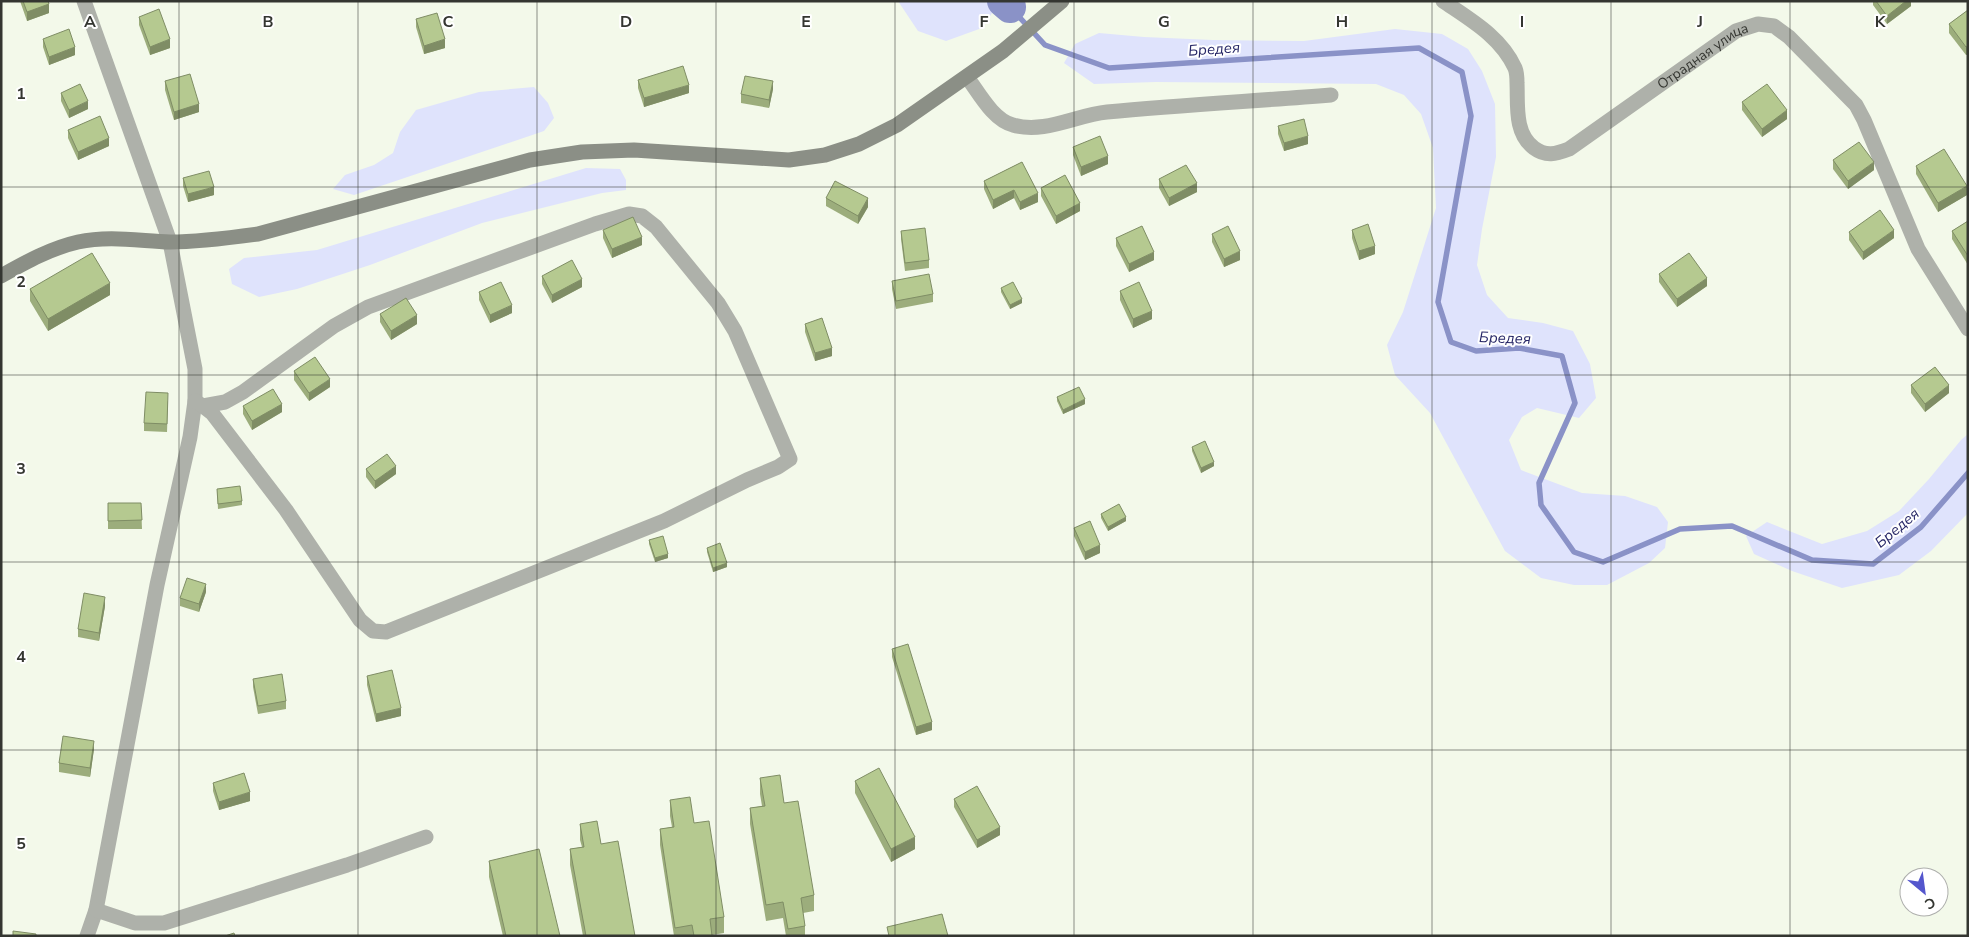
<svg xmlns="http://www.w3.org/2000/svg" width="1969" height="937" font-family="'Nunito Sans',sans-serif">
<style>
.green{fill:#dfe3fc}
.lines{fill:none;stroke-linecap:round;stroke-linejoin:round}
.stream{stroke:#8a92c7;stroke-width:5.5}
.river{stroke:#8a92c7;stroke-width:32}
.street{stroke:#aeb1aa;stroke-width:15}
.secondary{stroke:#8b8f86;stroke-width:15}
.wall{fill:#9cad7c}
.shaded-wall{fill:#7f8d65}
.building{fill:#b5c990;stroke:#7f8d65}
.grid{fill:none;stroke:#343631;stroke-width:1;stroke-opacity:0.55}
.labels{text-anchor:middle;stroke-width:4;stroke-linejoin:round;paint-order:stroke}
.street-label{font-size:14px;fill:#343631;stroke:#fff}
.water-label{font-size:15px;font-style:italic;fill:#262666;stroke:#fff}
.grid-label{font-size:16px;text-anchor:middle;font-weight:bold;fill:#343631;stroke:#fff;stroke-width:4;stroke-linejoin:round;paint-order:stroke}
</style>
<rect width="100%" height="100%" fill="#f3f9ea"/>
<g class="green">
<path d="M898 1H1000L982 28 946 41 918 31Z"/>
<path d="M1395 29 1442 34 1468 49 1482 71 1495 104 1496 157 1482 229 1477 265 1487 295 1508 318 1543 323 1573 331 1590 364 1596 398 1579 418 1537 408 1522 417 1509 440 1521 470 1582 493 1625 496 1657 507 1668 522 1665 548 1649 563 1607 585H1574L1541 578 1505 551 1430 413 1395 375 1387 345 1403 312 1436 208 1433 148 1421 114 1404 95 1376 84 1156 82 1094 84 1064 63 1075 44 1099 33 1144 37 1213 40 1304 41Z"/>
<path d="M534 87 548 103 554 118 544 131 354 195 333 189 345 175 374 165 393 153 400 132 416 110 479 92Z"/>
<path d="M586 168 620 169 626 180V190L602 193 482 223 370 265 297 289 259 297 232 284 229 269 244 258 317 250Z"/>
<path d="M1968 434V513L1931 551 1899 575 1842 588 1792 571 1754 554 1746 536 1767 522 1822 544 1867 531 1899 511 1929 479 1961 440Z"/>
</g>
<g class="lines">
<path class="stream" d="M1010 7 1045 45 1109 68 1419 48 1462 72 1471 116 1438 302 1451 342 1476 351 1519 348 1562 356 1575 403 1539 483 1541 505 1574 552 1603 562 1680 529 1732 526 1812 560 1873 564 1921 527 1968 473"/>
<path class="river" d="M1003 1 1010 7"/>
<g class="street">
<path d="M84 1 170 242 195 369V401L190 437 157 585 96 910 87 936"/>
<path id="s1" d="M1443 1C1471 20 1501 37 1515 68 1517 73 1517 78 1517 83 1518 105 1514 133 1534 148 1546 157 1556 154 1569 149L1736 31 1758 24 1774 26 1789 37 1856 105 1864 120 1918 249 1968 329"/>
<path d="M967 77C979 93 993 120 1013 125 1045 134 1076 115 1107 112 1181 105 1256 101 1331 95"/>
<path d="M195 401 203 406 225 402 243 392 334 326 368 307 595 224 629 214 642 216 656 227 718 303 735 331 790 459 778 467 747 480 664 521 386 632 373 631 360 620 286 510 212 413 203 406"/>
<path d="M96 910 135 923H164L347 865 426 837"/>
</g>
<path class="secondary" d="M1 276C26 262 51 248 78 242 109 235 140 241 170 242 200 242 229 238 258 234L530 160 582 152 634 150 789 160 825 155 859 144 897 125 1003 51 1062 1"/>
</g>
<g class="wall">
<path d="M20 1H48L49 13 27 21Z"/>
<path d="M1873 1H1911V6L1887 24 1873 5Z"/>
<path d="M1968 10V54L1966 55 1949 33V24Z"/>
<path d="M139 17 170 48 150 55 139 25Z"/>
<path d="M416 19 445 48 424 54 416 27Z"/>
<path d="M43 39 75 55 49 65 43 47Z"/>
<path d="M638 80 689 93 644 107 638 88Z"/>
<path d="M165 81 199 112 174 120 165 90Z"/>
<path d="M773 89 769 108 741 103V94Z"/>
<path d="M61 93 88 109 69 118 61 101Z"/>
<path d="M1742 102 1787 119 1762 137 1742 110Z"/>
<path d="M1278 126 1308 144 1284 151 1278 134Z"/>
<path d="M68 130 109 146 78 160 68 138Z"/>
<path d="M1073 147 1108 164 1081 176 1073 155Z"/>
<path d="M1833 160 1874 170 1848 189 1833 169Z"/>
<path d="M1022 162 1038 202 1020 210 1014 198 993 209 984 189V181Z"/>
<path d="M1916 166 1967 195 1938 212 1916 174Z"/>
<path d="M183 178 214 195 188 202 183 186Z"/>
<path d="M1159 179 1197 192 1169 206 1159 188Z"/>
<path d="M1041 188 1080 211 1056 224 1041 196Z"/>
<path d="M826 198 868 207 858 224 826 206Z"/>
<path d="M1968 221V265L1952 239V231Z"/>
<path d="M603 230 642 245 612 258 603 238Z"/>
<path d="M1352 230 1375 254 1359 260 1352 238Z"/>
<path d="M901 231 929 260V268L905 271 901 239Z"/>
<path d="M1849 232 1894 238 1863 260 1849 240Z"/>
<path d="M1212 234 1240 260 1224 267 1212 242Z"/>
<path d="M1116 238 1154 260 1129 272 1116 246Z"/>
<path d="M1659 274 1707 286 1677 307 1659 282Z"/>
<path d="M542 276 582 287 552 303 542 284Z"/>
<path d="M892 281 933 294V302L896 309 892 289Z"/>
<path d="M1001 288 1022 303 1010 309 1001 292Z"/>
<path d="M30 289 110 295 48 331 30 301Z"/>
<path d="M1120 291 1152 319 1133 328 1120 300Z"/>
<path d="M479 292 512 313 490 323 479 300Z"/>
<path d="M380 314 417 324 391 340 380 322Z"/>
<path d="M805 324 832 356 815 361 805 332Z"/>
<path d="M294 371 330 387 309 401 294 380Z"/>
<path d="M1911 385 1949 393 1925 412 1911 393Z"/>
<path d="M1057 397 1085 404 1063 414 1057 401Z"/>
<path d="M168 401 167 432 144 431V423Z"/>
<path d="M243 406 282 412 252 430 243 414Z"/>
<path d="M1192 447 1214 466 1201 473 1192 451Z"/>
<path d="M366 469 396 474 375 489 366 477Z"/>
<path d="M217 489 242 501V505L218 509Z"/>
<path d="M108 503H141L142 529H108Z"/>
<path d="M1101 514 1126 521 1108 531 1101 518Z"/>
<path d="M1074 528 1100 553 1085 560 1074 536Z"/>
<path d="M649 540 668 558 655 562 649 544Z"/>
<path d="M707 548 727 567 713 572 707 552Z"/>
<path d="M206 592 199 612 180 606V598Z"/>
<path d="M105 606 99 641 78 637V629Z"/>
<path d="M892 649 932 730 916 735 892 657Z"/>
<path d="M367 676 401 716 376 722 367 685Z"/>
<path d="M253 679 286 701V709L258 714 253 687Z"/>
<path d="M94 749 90 777 59 772V763Z"/>
<path d="M760 778 784 803 814 895V911L803 913 805 926V936H786L783 918 766 921 750 824V808L762 806 760 794Z"/>
<path d="M855 781 915 849 891 862 855 793Z"/>
<path d="M213 783 250 801 219 810 213 791Z"/>
<path d="M954 799 1000 835 977 848 954 807Z"/>
<path d="M670 800 694 823 724 917V933L712 935V936H674L660 845V829L672 827 670 816Z"/>
<path d="M580 824 601 844 635 936H583L570 865V849L582 847 580 840Z"/>
<path d="M489 861 560 936H503L489 877Z"/>
</g>
<g class="shaded-wall">
<path d="M1906 1H1911V6L1887 24V16Z"/>
<path d="M49 4V13L27 21V12Z"/>
<path d="M170 39V48L150 55V47Z"/>
<path d="M445 39V48L424 54V46Z"/>
<path d="M1968 46V54L1966 55V47Z"/>
<path d="M75 47V55L49 65V57Z"/>
<path d="M773 81V89L769 108V100Z"/>
<path d="M689 85V93L644 107V98Z"/>
<path d="M88 101V109L69 118V110Z"/>
<path d="M199 104V112L174 120V112Z"/>
<path d="M1787 110V119L1762 137V129Z"/>
<path d="M1308 136V144L1284 151V143Z"/>
<path d="M109 138V146L78 160V152Z"/>
<path d="M1108 156V164L1081 176V167Z"/>
<path d="M1874 162V170L1848 189V181Z"/>
<path d="M1197 183V192L1169 206V198Z"/>
<path d="M1967 186V195L1938 212V203Z"/>
<path d="M214 187V195L188 202V194Z"/>
<path d="M1014 190V198L993 209V200Z"/>
<path d="M1038 193V202L1020 210V202Z"/>
<path d="M868 198V207L858 224V216Z"/>
<path d="M1080 203V211L1056 224V216Z"/>
<path d="M1894 230V238L1863 260V252Z"/>
<path d="M642 237V245L612 258V249Z"/>
<path d="M1375 246V254L1359 260V251Z"/>
<path d="M1240 251V260L1224 267V259Z"/>
<path d="M1154 252V260L1129 272V264Z"/>
<path d="M1707 278V286L1677 307V299Z"/>
<path d="M582 279V287L552 303V295Z"/>
<path d="M110 283V295L48 331V319Z"/>
<path d="M1022 299V303L1010 309V305Z"/>
<path d="M512 305V313L490 323V315Z"/>
<path d="M1152 311V319L1133 328V319Z"/>
<path d="M417 315V324L391 340V331Z"/>
<path d="M832 348V356L815 361V353Z"/>
<path d="M330 379V387L309 401V393Z"/>
<path d="M1949 385V393L1925 412V404Z"/>
<path d="M1085 399V404L1063 414V410Z"/>
<path d="M282 404V412L252 430V421Z"/>
<path d="M1214 462V466L1201 473V468Z"/>
<path d="M396 466V474L375 489V481Z"/>
<path d="M1126 517V521L1108 531V527Z"/>
<path d="M1100 545V553L1085 560V552Z"/>
<path d="M668 554V558L655 562V558Z"/>
<path d="M727 563V567L713 572V568Z"/>
<path d="M206 584V592L199 612V604Z"/>
<path d="M105 597V606L99 641V633Z"/>
<path d="M401 708V716L376 722V714Z"/>
<path d="M932 722V730L916 735V727Z"/>
<path d="M94 741V749L90 777V768Z"/>
<path d="M250 792V801L219 810V802Z"/>
<path d="M1000 827V835L977 848V840Z"/>
<path d="M915 837V849L891 862V849Z"/>
</g>
<g class="building">
<path d="M23 1H48L49 4 27 12Z"/>
<path d="M1876 1H1906L1887 16Z"/>
<path d="M159 9 170 39 150 47 139 17Z"/>
<path d="M1968 10V46L1966 47 1949 24Z"/>
<path d="M437 13 445 39 424 46 416 19Z"/>
<path d="M69 29 75 47 49 57 43 39Z"/>
<path d="M683 66 689 85 644 98 638 80Z"/>
<path d="M190 74 199 104 174 112 165 81Z"/>
<path d="M745 76 773 81 769 100 741 94Z"/>
<path d="M80 84 88 101 69 110 61 93Z"/>
<path d="M1767 84 1787 110 1762 129 1742 102Z"/>
<path d="M100 116 109 138 78 152 68 130Z"/>
<path d="M1304 119 1308 136 1284 143 1278 126Z"/>
<path d="M1100 136 1108 156 1081 167 1073 147Z"/>
<path d="M1859 142 1874 162 1848 181 1833 160Z"/>
<path d="M1944 149 1967 186 1938 203 1916 166Z"/>
<path d="M1022 162 1038 193 1020 202 1014 190 993 200 984 181Z"/>
<path d="M1186 165 1197 183 1169 198 1159 179Z"/>
<path d="M209 171 214 187 188 194 183 178Z"/>
<path d="M1065 175 1080 203 1056 216 1041 188Z"/>
<path d="M835 181 868 198 858 216 826 198Z"/>
<path d="M1880 210 1894 230 1863 252 1849 232Z"/>
<path d="M633 217 642 237 612 249 603 230Z"/>
<path d="M1968 221V256L1952 231Z"/>
<path d="M1368 224 1375 246 1359 251 1352 230Z"/>
<path d="M1142 226 1154 252 1129 264 1116 238Z"/>
<path d="M1228 226 1240 251 1224 259 1212 234Z"/>
<path d="M925 228 929 260 905 263 901 231Z"/>
<path d="M92 253 110 283 48 319 30 289Z"/>
<path d="M1689 253 1707 278 1677 299 1659 274Z"/>
<path d="M572 260 582 279 552 295 542 276Z"/>
<path d="M929 274 933 294 896 301 892 281Z"/>
<path d="M501 282 512 305 490 315 479 292Z"/>
<path d="M1013 282 1022 299 1010 305 1001 288Z"/>
<path d="M1139 282 1152 311 1133 319 1120 291Z"/>
<path d="M406 298 417 315 391 331 380 314Z"/>
<path d="M822 318 832 348 815 353 805 324Z"/>
<path d="M315 357 330 379 309 393 294 371Z"/>
<path d="M1935 367 1949 385 1925 404 1911 385Z"/>
<path d="M1079 387 1085 399 1063 410 1057 397Z"/>
<path d="M273 389 282 404 252 421 243 406Z"/>
<path d="M146 392 168 393 167 424 144 423Z"/>
<path d="M1205 441 1214 462 1201 468 1192 447Z"/>
<path d="M387 454 396 466 375 481 366 469Z"/>
<path d="M240 486 242 501 218 504 217 489Z"/>
<path d="M108 503H141L142 520 108 521Z"/>
<path d="M1119 504 1126 517 1108 527 1101 514Z"/>
<path d="M1090 521 1100 545 1085 552 1074 528Z"/>
<path d="M663 536 668 554 655 558 649 540Z"/>
<path d="M720 543 727 563 713 568 707 548Z"/>
<path d="M187 578 206 584 199 604 180 598Z"/>
<path d="M84 593 105 597 99 633 78 629Z"/>
<path d="M908 644 932 722 916 727 892 649Z"/>
<path d="M392 670 401 708 376 714 367 676Z"/>
<path d="M282 674 286 701 258 706 253 679Z"/>
<path d="M63 736 94 741 90 768 59 763Z"/>
<path d="M879 768 915 837 891 849 855 781Z"/>
<path d="M244 773 250 792 219 802 213 783Z"/>
<path d="M780 775 784 803 798 801 814 895 801 898 805 926 788 929 783 902 766 905 750 808 765 806 760 778Z"/>
<path d="M977 786 1000 827 977 840 954 799Z"/>
<path d="M690 797 694 823 709 821 724 917 710 919 712 936H694L692 925 675 928 660 829 674 827 670 800Z"/>
<path d="M597 821 601 844 618 841 635 936H586L570 849 584 847 580 824Z"/>
<path d="M539 849 560 936H506L489 861Z"/>
<path d="M942 914 948 936H889L887 927Z"/>
<path d="M13 931 36 934V936H13Z"/>
<path d="M234 933 235 936H225Z"/>
</g>
<path class="grid" d="M179 1V936M358 1V936M537 1V936M716 1V936M895 1V936M1074 1V936M1253 1V936M1432 1V936M1611 1V936M1790 1V936M1 187H1968M1 375H1968M1 562H1968M1 750H1968"/>
<g class="labels">
<g class="street-label">
<text dy="5" stroke="none"><textPath href="#s1" startOffset="385">Отрадная улица</textPath></text>
</g>
<g class="water-label">
<text transform="translate(1214 49) rotate(-4)" y="5">Бредея</text>
<text transform="translate(1505 338) rotate(2)" y="5">Бредея</text>
<text transform="translate(1897 528) rotate(-40)" y="5">Бредея</text>
</g>
</g>
<g class="grid-label">
<text x="90" y="27">A</text>
<text x="268" y="27">B</text>
<text x="448" y="27">C</text>
<text x="626" y="27">D</text>
<text x="806" y="27">E</text>
<text x="984" y="27">F</text>
<text x="1164" y="27">G</text>
<text x="1342" y="27">H</text>
<text x="1522" y="27">I</text>
<text x="1700" y="27">J</text>
<text x="1880" y="27">K</text>
<text x="21" y="99">1</text>
<text x="21" y="287">2</text>
<text x="21" y="474">3</text>
<text x="21" y="662">4</text>
<text x="21" y="849">5</text>
</g>
<rect width="1969" height="937" fill="none" stroke="#343631" stroke-width="5"/>
<g transform="translate(1924 892) rotate(151)"><circle r="24" fill="#ffffff" stroke="#aeafad"/>
<path d="M0-4L9 19L0 12L-9 19Z" fill="#5456cd"/>
<text y="-8" font-size="14" font-weight="bold" text-anchor="middle" fill="#343631">С</text>
</g>
</svg>
